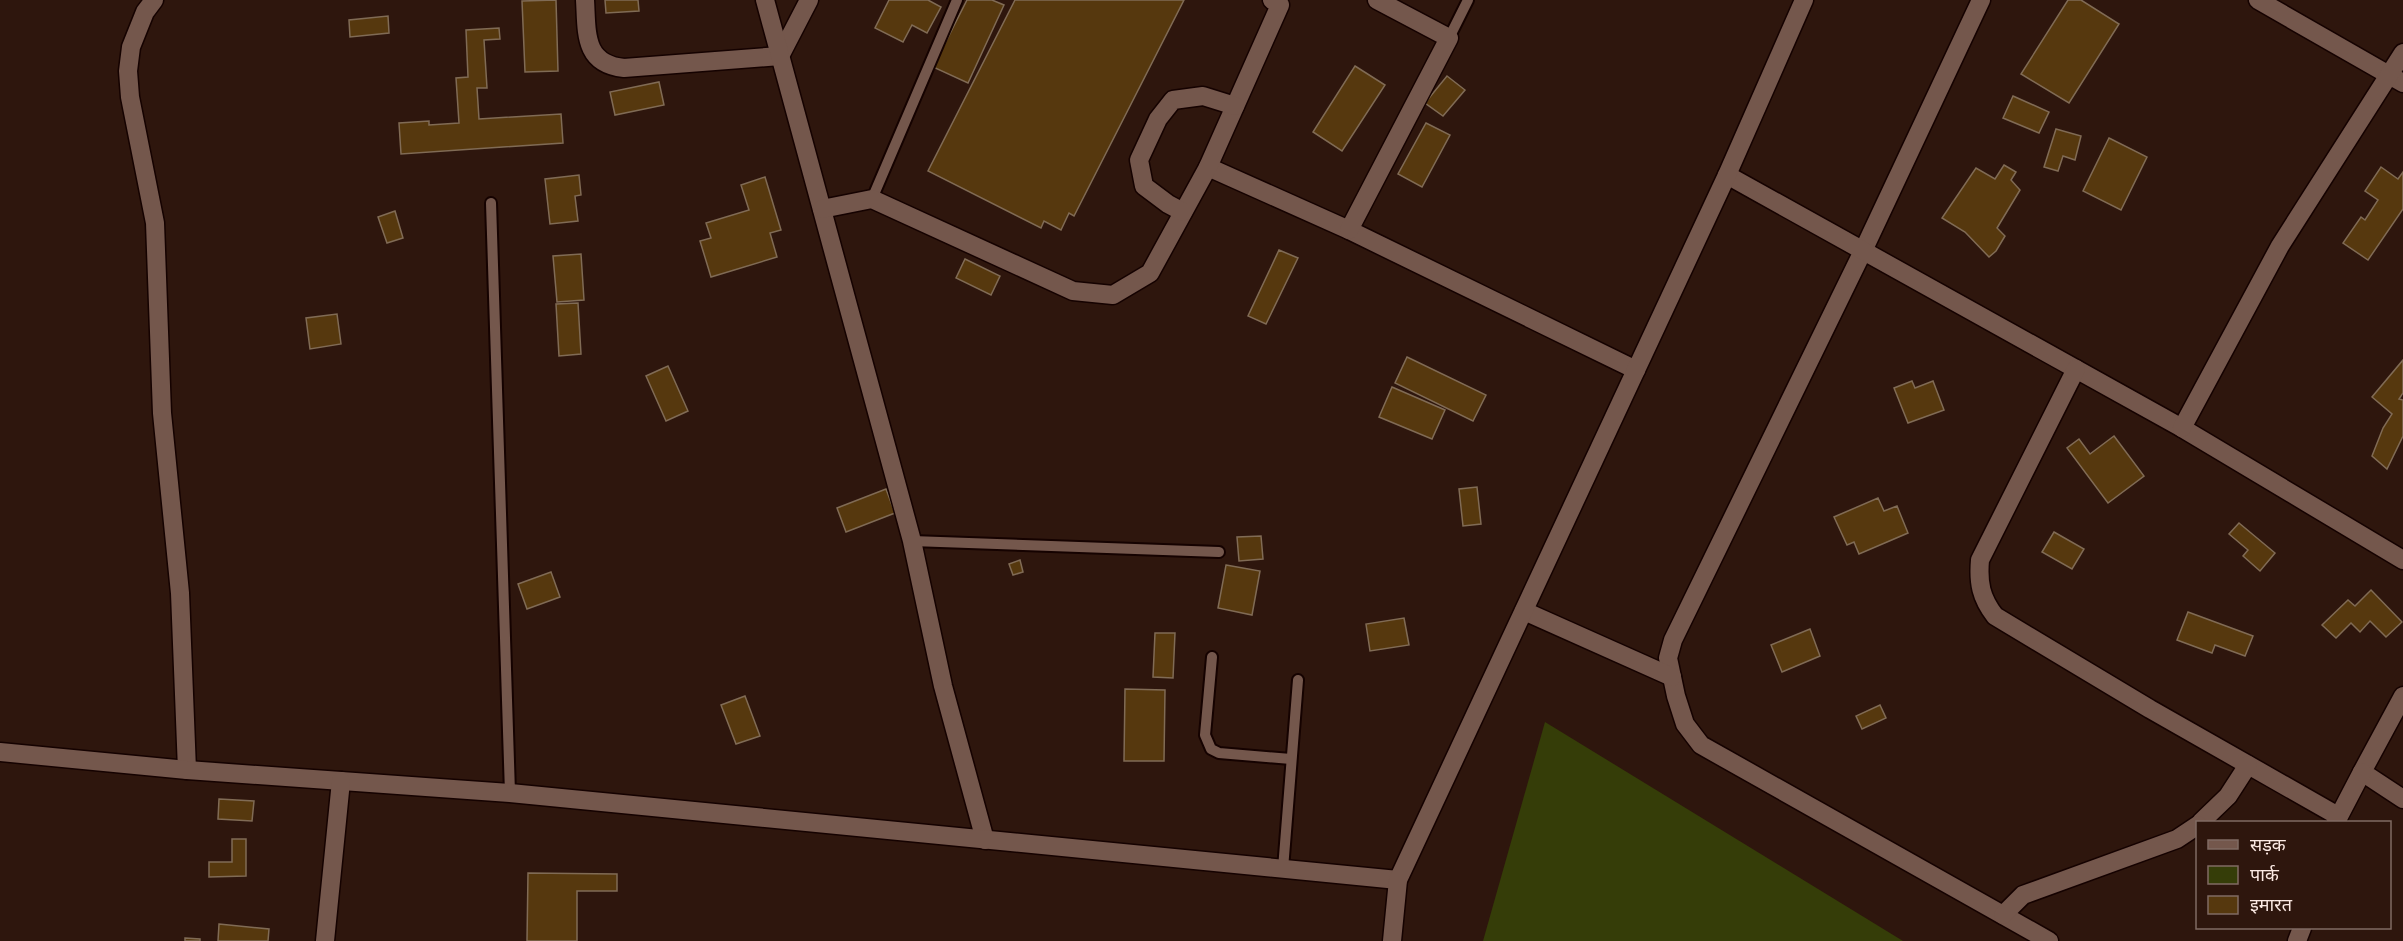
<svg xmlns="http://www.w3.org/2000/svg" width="2403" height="941" font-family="'Source Sans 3','Noto Sans Devanagari',sans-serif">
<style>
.green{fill:#353d08}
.building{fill:#56380e;stroke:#806b55;stroke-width:1.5}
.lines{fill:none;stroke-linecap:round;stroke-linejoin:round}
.service-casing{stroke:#150200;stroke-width:14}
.minor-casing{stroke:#150200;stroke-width:21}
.tertiary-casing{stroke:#150200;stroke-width:21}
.service{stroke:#74574c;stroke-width:10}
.minor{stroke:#74574c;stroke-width:18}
.tertiary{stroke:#74574c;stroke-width:18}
</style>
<rect width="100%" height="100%" fill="#2e160d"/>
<path class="green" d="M1545 722 1903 941H1483Z"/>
<g class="building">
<path d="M556 0 558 71 525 72 522 1Z"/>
<path d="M605 0H638L639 11 606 13Z"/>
<path d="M889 0H928L941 7 927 33 912 25 903 42 875 28Z"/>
<path d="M967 0H992L1004 5 968 83 933 67Z"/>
<path d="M1015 0H1184L1074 216 1069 213 1061 230 1044 221 1041 228 928 171Z"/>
<path d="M2068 0H2081L2119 24 2069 103 2021 74Z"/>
<path d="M388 16 389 33 350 37 349 20Z"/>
<path d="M499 28 500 39 484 40 487 88H477L479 119 561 114 563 143 401 154 399 123 429 121V125L459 123 456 78 468 77 466 30Z"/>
<path d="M1355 66 1385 85 1342 151 1313 132Z"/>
<path d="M1447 76 1465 90 1443 116 1425 103Z"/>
<path d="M659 82 664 105 615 115 610 92Z"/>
<path d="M2013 96 2049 112 2039 133 2003 118Z"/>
<path d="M1426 123 1450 135 1422 187 1398 174Z"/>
<path d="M2056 129 2081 136 2075 160 2063 156 2058 171 2044 167Z"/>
<path d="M2109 138 2147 157 2121 210 2083 191Z"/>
<path d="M2004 165 2016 172 2011 180 2020 190 1997 228 2005 236 1996 251 1989 257 1965 232 1942 218 1976 168 1995 179Z"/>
<path d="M2381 167 2398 179 2403 172V209L2368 260 2343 243 2361 217 2365 220 2378 200 2365 191Z"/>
<path d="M579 175 581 195 575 196 578 221 550 224 545 179Z"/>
<path d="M765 177 781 230 770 233 777 257 711 277 700 241 711 238 706 223 749 210 741 185Z"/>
<path d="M395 211 403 238 387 243 378 217Z"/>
<path d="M1279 250 1298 258 1266 324 1248 316Z"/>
<path d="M581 254 584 300 557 302 553 256Z"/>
<path d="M965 259 1000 276 991 295 956 278Z"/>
<path d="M578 303 581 354 559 356 556 304Z"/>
<path d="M337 314 341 344 310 349 306 318Z"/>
<path d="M1407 357 1486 395 1473 421 1395 383Z"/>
<path d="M2403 360V393L2399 399 2403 400V436L2387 469 2372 456 2383 428 2392 414 2372 397Z"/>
<path d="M668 366 688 411 666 421 646 376Z"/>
<path d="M1912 381 1915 388 1933 381 1944 410 1908 423 1894 388Z"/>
<path d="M1392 387 1445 410 1432 439 1379 417Z"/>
<path d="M2114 436 2144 476 2108 503 2067 448 2079 439 2090 454Z"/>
<path d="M1477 487 1481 524 1463 526 1459 489Z"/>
<path d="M886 489 895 513 846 532 837 508Z"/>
<path d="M1878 498 1884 511 1897 506 1908 533 1859 554 1854 542 1847 545 1834 517Z"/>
<path d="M2239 523 2275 553 2260 571 2243 556 2248 550 2229 534Z"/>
<path d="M2054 532 2084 549 2072 569 2042 552Z"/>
<path d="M1261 536 1263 559 1239 561 1237 537Z"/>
<path d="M1020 560 1023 572 1013 575 1009 564Z"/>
<path d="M1226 565 1260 571 1252 615 1218 608Z"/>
<path d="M551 572 560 597 527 609 518 584Z"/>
<path d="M2371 590 2402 622 2386 637 2370 621 2360 632 2351 623 2336 638 2322 625 2348 600 2355 606Z"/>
<path d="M2188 612 2253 636 2245 656 2215 645 2212 653 2177 640Z"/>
<path d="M1404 618 1409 645 1370 651 1366 624Z"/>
<path d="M1810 629 1820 656 1782 672 1771 645Z"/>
<path d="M1155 633H1175L1173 678 1153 677Z"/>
<path d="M1125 689 1165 690 1164 761H1124Z"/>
<path d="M745 696 760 736 736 744 721 705Z"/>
<path d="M1880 705 1886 718 1862 729 1856 716Z"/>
<path d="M219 799 254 801 252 821 218 819Z"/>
<path d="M232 839H246V876L209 877V862H232Z"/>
<path d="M528 873 617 874V891H577V941H527Z"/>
<path d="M219 924 269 929 268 941H218Z"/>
<path d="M185 938 200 939V941H185Z"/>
</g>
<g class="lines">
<defs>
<g id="service">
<path d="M1449 38 1468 0"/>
<path d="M872 199 957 0"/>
<path d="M491 203 510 793"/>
<path d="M912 541 1219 552"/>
<path d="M1212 657 1205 735 1211 749 1219 753 1291 759"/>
<path d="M1283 869 1298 680"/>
</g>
<g id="minor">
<path d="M154 0 145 12 131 47 128 71 130 97 155 223 162 413 180 593 187 770"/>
<path d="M585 0C587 32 583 64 624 68L780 56 809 0"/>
<path d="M765 0 912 541 943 686 985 840"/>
<path d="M1981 0 1863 251 1673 640 1668 658 1676 696 1685 724 1701 745 2049 941"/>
<path d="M2258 0 2403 83"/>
<path d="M1208 167 1349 230 1636 370"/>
<path d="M1727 175 2182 428 2403 560"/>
<path d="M822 209 872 199 1073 291 1113 295 1150 273 1208 167 1280 5 1272 0"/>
<path d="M1183 212 1168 204 1144 186 1139 160 1158 119 1173 100 1203 96 1235 106"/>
<path d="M1349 230 1449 38 1377 0"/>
<path d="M2076 369 1980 560C1978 583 1981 598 1995 616L2150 709 2338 816"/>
<path d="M2182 428 2280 246 2403 53"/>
<path d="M1524 611 1672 677"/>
<path d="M2403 696 2362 772 2403 799"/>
<path d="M0 752 187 770 510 793 1398 880"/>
<path d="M2201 822 2228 796 2248 765"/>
<path d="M2336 822 2362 772"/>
<path d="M2003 915 2023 895 2177 839 2198 825"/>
<path d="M325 941 341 781"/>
<path d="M2297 941 2302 928"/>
</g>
<path id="tertiary" d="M1392 941 1398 880 1727 175 1804 0"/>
</defs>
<use href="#service" class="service-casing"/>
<use href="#minor" class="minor-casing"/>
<use href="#tertiary" class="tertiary-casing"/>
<use href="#service" class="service"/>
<use href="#minor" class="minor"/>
<use href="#tertiary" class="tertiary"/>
</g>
<rect x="2196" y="821" width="195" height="108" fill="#2e160d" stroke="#806b63" stroke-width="1.5"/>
<rect x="2208" y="840" width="30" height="9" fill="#74574c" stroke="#806b63" stroke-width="1.5"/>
<text x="2250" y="851" font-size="18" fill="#fceae4">सड़क</text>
<rect x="2208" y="866" width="30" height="18" fill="#353d08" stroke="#806b63" stroke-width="1.5"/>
<text x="2250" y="881" font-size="18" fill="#fceae4">पार्क</text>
<rect x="2208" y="896" width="30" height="18" fill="#56380e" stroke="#806b63" stroke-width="1.5"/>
<text x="2250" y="911" font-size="18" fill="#fceae4">इमारत</text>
</svg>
